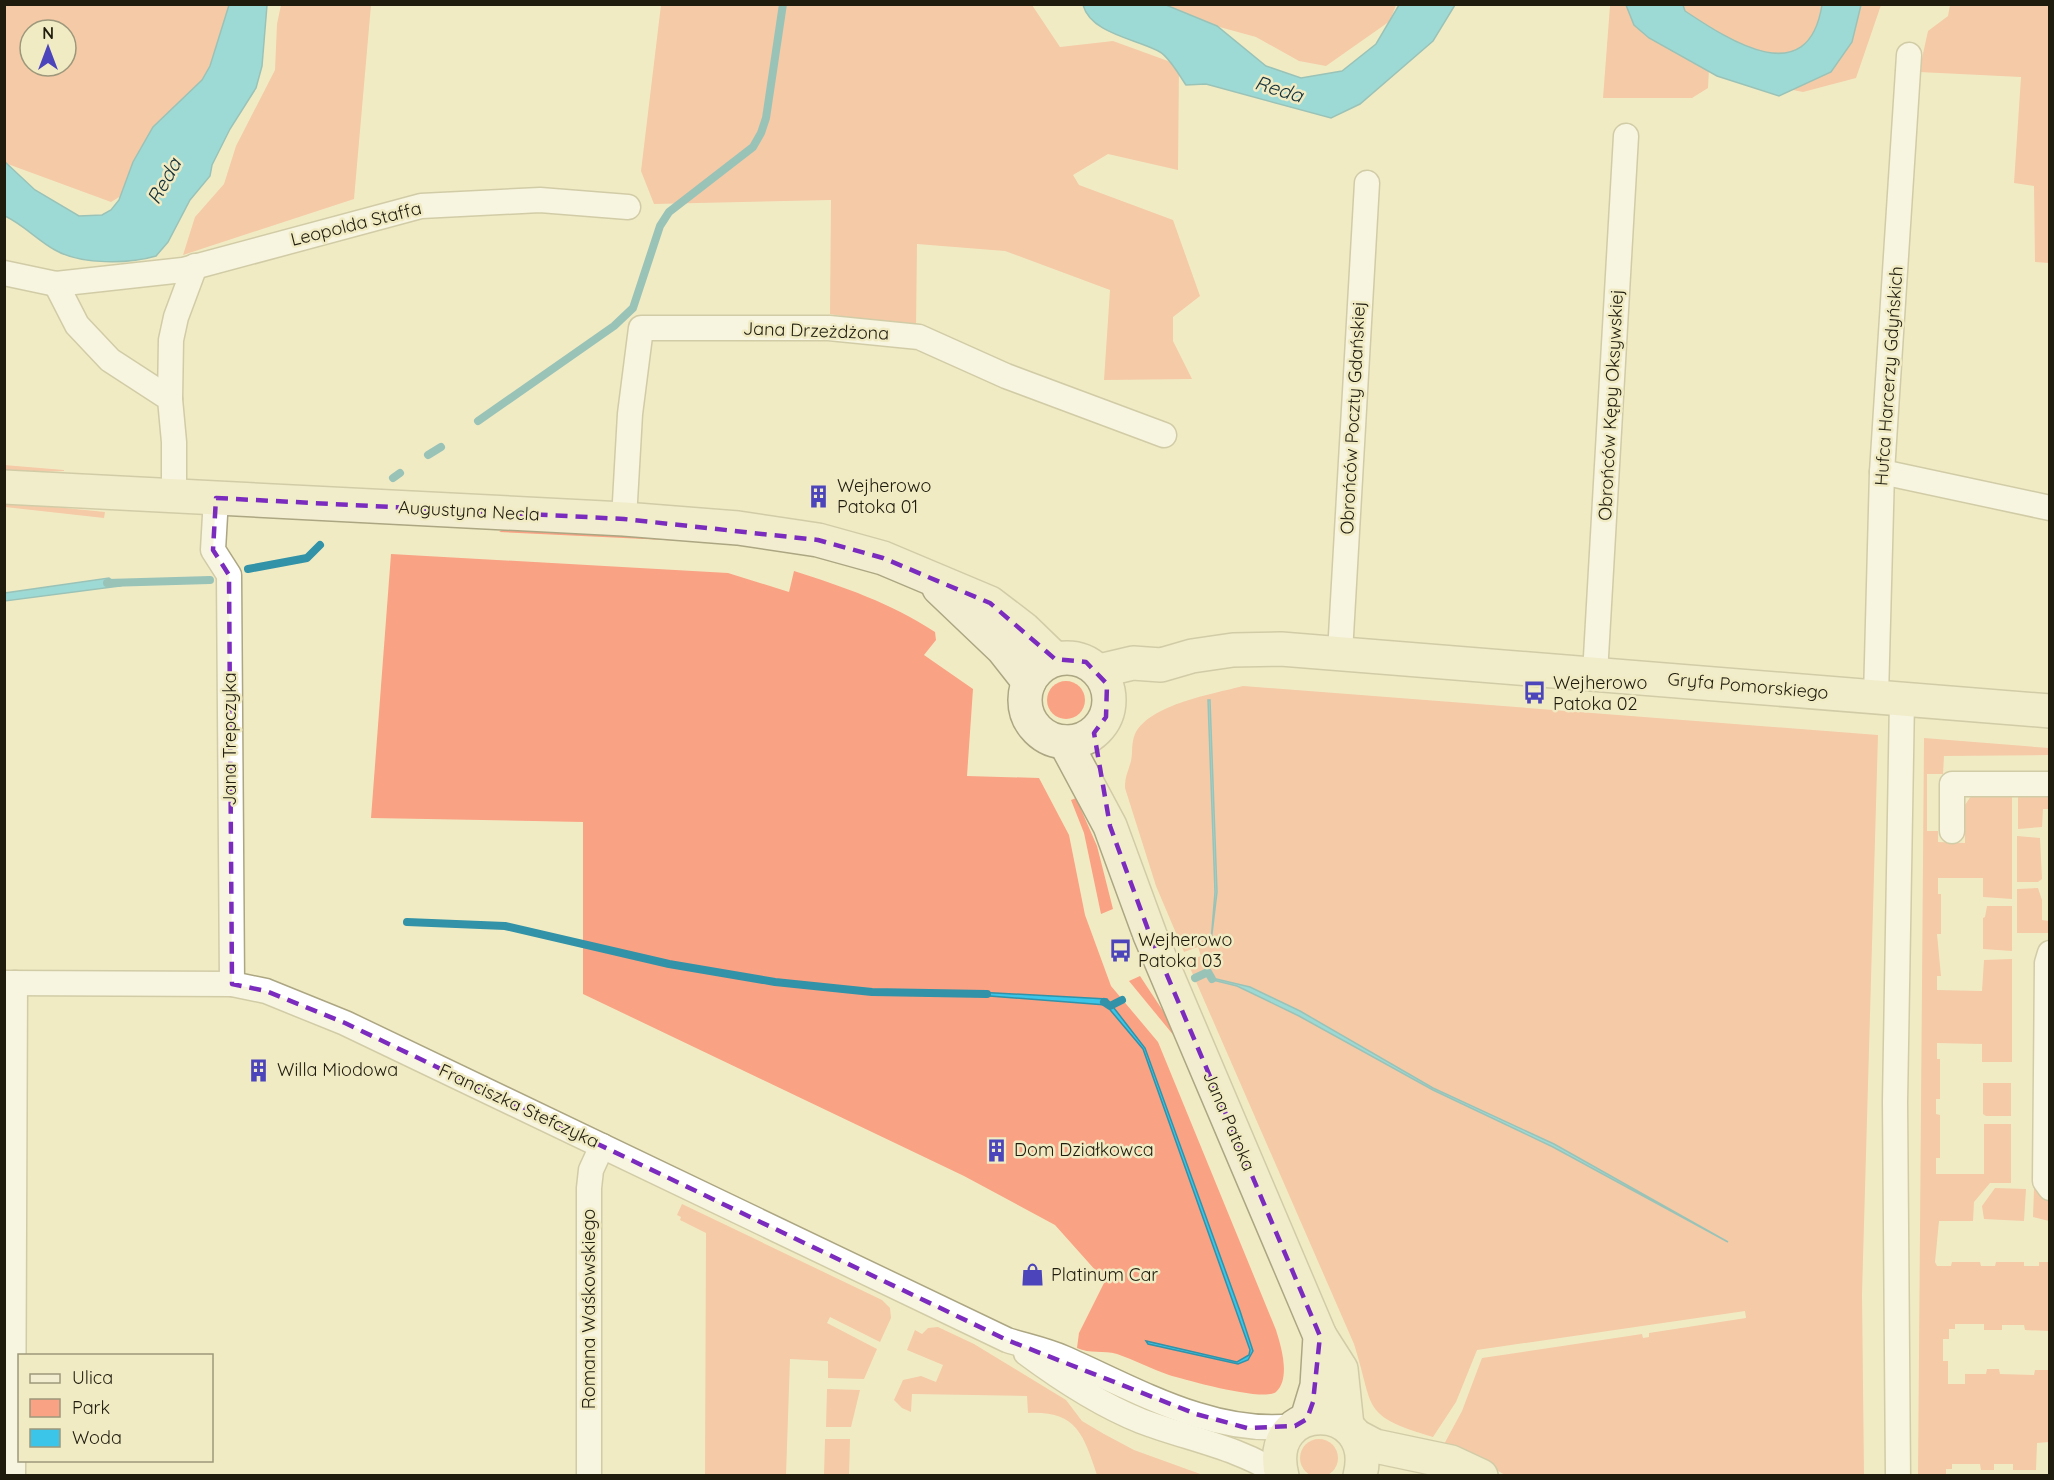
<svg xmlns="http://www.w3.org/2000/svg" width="2054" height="1480" font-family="Quicksand,sans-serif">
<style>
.green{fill:#faa284;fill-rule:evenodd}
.water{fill:#3ac5e9;stroke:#3292a7;stroke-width:1.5}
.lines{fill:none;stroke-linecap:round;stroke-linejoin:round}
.stream{stroke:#3292a7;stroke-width:8}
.street-casing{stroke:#aca682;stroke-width:27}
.secondary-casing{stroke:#aca682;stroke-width:36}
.street{stroke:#fff;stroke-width:24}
.secondary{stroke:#f2edd0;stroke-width:33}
.marked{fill:none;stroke:#7b2cbf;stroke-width:4.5;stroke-dasharray:12 8;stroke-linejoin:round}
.labels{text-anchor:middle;stroke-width:5;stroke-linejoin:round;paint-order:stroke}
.street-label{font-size:18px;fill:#1f1c0e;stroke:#f1ebc4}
.poi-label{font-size:18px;fill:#1f1c0e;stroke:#f1ebc4;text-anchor:start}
.water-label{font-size:20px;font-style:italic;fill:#133038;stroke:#f1ebc4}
</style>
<rect width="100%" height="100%" fill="#f1ebc4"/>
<g class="green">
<path d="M4 5H236L228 44 144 182 111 202 5 163ZM30 30H66V66H30Z"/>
<path d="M281 5H371L354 199 183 255 195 217 224 184 236 146 275 70 277 24Z"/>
<path d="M661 5H1032L1060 47 1113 41 1179 65 1178 170 1108 154 1073 175 1079 185 1173 220 1200 296 1173 317V341L1192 379 1104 380 1110 290 1005 251 917 244 916 329 830 314 831 200 654 204 641 171Z"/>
<path d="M1153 5H1396L1390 21 1326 66 1299 61 1256 37 1161 11Z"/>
<path d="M1605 5H1881L1856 78 1803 92 1742 80 1709 69 1708 88 1692 98H1603L1610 6Z"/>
<path d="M1950 5H2049V263L2035 262 2034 186 2014 183 2021 77 1919 72 1928 31 1948 16Z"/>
<path d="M4 465 64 470V471L5 473Z"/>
<path d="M5 502 105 512 104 518 5 507Z"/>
<path d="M508 527 685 536 686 541 499 532Z"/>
<path d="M391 554 728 573 789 592 794 571C844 587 891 603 935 632L936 640 924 655 973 689 967 776 1039 778 1069 835 1085 915 1111 986 1158 1042 1276 1330C1281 1346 1291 1378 1276 1392 1264 1402 1186 1380 1169 1375 1151 1369 1135 1360 1117 1354 1103 1350 1090 1354 1077 1348L1079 1333 1105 1281 1055 1225 964 1176 583 994V822L371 818Z"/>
<circle cx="1066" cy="700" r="19"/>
<path d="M1243 686 1878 735 1862 1294 1864 1475H1505L1488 1465 1442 1448 1462 1411 1482 1358 1642 1334 1643 1338 1649 1337V1333L1746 1318 1745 1311 1477 1350 1456 1402 1433 1437C1360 1415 1375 1410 1354 1344L1187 961 1201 956 1198 947 1184 952 1156 886 1125 788C1125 776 1128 772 1131 761 1133 752 1131 743 1135 734 1150 704 1213 694 1243 686Z"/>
<path d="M1924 738 2049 748V755L1944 756 1943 774H1927V831H1938V842L1965 843V805L1971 796 2012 795V899L1983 897V878H1938V894H1941V934H1937L1941 976H1937V990L1982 991 1984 960 2012 959V1062H1982V1044L1937 1043V1059H1940V1099H1936V1114L1940 1115V1158H1936V1174H1984V1124H2011V1183H1990L1974 1202 1973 1221H1939L1935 1262 1937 1266H1951L1952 1262H1980L1981 1266H1995L1996 1262H2024V1266H2039V1262H2049V1331L2025 1330 2024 1325H2002V1330H1984V1324H1955V1329H1949V1339H1943V1361H1948V1384H1965V1374H1986L1987 1369H1999L2000 1374 2034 1375 2035 1370H2049V1442L2037 1443 2036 1470H2013V1464H1994V1470H1981L1980 1464H1952V1469H1946V1475L1918 1476Z"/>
<path d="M2018 795H2049V809H2043L2042 827 2018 829Z"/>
<path d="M1076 798 1097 846 1113 909 1101 914 1084 833 1071 800Z"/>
<path d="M2017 836 2040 838 2042 879 2038 882H2017Z"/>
<path d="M2038 888 2042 900V920L2049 921V933H2017V889Z"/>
<path d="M1987 906H2012V951L1983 949V918L1985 917Z"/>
<path d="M1140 976 1165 1014 1175 1037 1129 981Z"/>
<path d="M1983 1083H2011V1116H1986L1983 1114Z"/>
<path d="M1995 1188 2026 1189 2024 1221 1984 1219 1982 1206Z"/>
<path d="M2034 1189H2039L2049 1199V1221L2033 1217Z"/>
<path d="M682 1204 882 1300 890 1308 891 1318 880 1342 830 1317 827 1323 877 1349 864 1379 828 1378V1361L790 1359 786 1475H705L706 1233 680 1220 681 1217 677 1215Z"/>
<path d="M938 1327 974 1344 1066 1400 1082 1421 1104 1434 1134 1450 1203 1475H1097C1083 1433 1076 1411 1028 1413L1027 1396 912 1394 911 1412 902 1408 894 1400 903 1380 921 1376 936 1382 943 1365 907 1350 915 1330 922 1334 928 1328Z"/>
<path d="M827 1389 860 1390 851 1427H826Z"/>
<path d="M825 1439H850L849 1475H824Z"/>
<circle cx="1319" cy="1458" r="19"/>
</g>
<g class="water">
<path d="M229 5H267L262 66 256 88 230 129 212 165 210 176 190 200 168 242 156 256C129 264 81 265 55 250 37 240 24 225 5 216V162L35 190 79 216 102 215 111 210 119 200 133 162 153 127 202 80 210 66Z"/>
<path d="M1083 5H1166L1217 26 1266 66 1301 78 1342 71 1376 44 1399 5H1455L1433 41 1360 104 1331 118 1206 84 1186 85C1179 75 1170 58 1160 52 1137 39 1091 34 1083 5Z"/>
<path d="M1626 5H1683L1685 11C1730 41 1808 92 1822 5H1861L1852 42 1831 72 1779 96 1717 76 1649 38 1634 25Z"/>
<path d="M109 578 120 586 5 601V593Z"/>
<path d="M1208 700H1210L1217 892 1211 942 1215 892Z"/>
<path d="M1205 963 1212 978 1250 987 1300 1011 1433 1088 1554 1144 1728 1242 1553 1147 1433 1090 1299 1016 1237 986 1209 979 1204 966Z"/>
<path d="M977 992 1107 999 1145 1048 1240 1311 1253 1351 1248 1360 1238 1364 1148 1344 1146 1341 1237 1362 1249 1355 1250 1350 1143 1049 1106 1005 977 995Z"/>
</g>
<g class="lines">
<g class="stream">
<path d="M478 421 614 326 633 308 660 226 669 212 753 147 761 133 766 118 783 4"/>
<path d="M428 455 441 447"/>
<path d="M393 478 400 473"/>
<path d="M248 569 307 558 320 545"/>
<path d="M107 583 210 580"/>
<path d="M407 922 505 926 669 964 775 982 872 992 987 994"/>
<path d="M1195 978 1208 972 1212 979"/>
<path d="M1104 1002 1110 1006 1122 1000"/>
</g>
<defs>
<g id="street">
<path d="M4 273 56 284 183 270 421 206 540 200 628 207"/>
<path d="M56 284 77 325 110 360 170 399 174 442V496"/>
<path d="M170 399 171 340 176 317 195 266"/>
<path d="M1882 472 2050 508"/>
<path d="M216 498 213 550 229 575 232 984"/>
<path d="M624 519 630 414 641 328H829L919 337 1006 376 1164 435"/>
<path d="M1340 653 1367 183"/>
<path d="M1595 674 1626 136"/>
<path d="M1876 697 1882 472 1909 55"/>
<path d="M1952 831V784H2050"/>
<path d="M2050 953 2047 963 2045 1181 2050 1188"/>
<path d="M4 983 232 984 266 991 345 1023 1007 1340C1026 1346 1046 1350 1064 1358 1137 1390 1213 1436 1295 1426"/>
<path d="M1026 1353C1061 1379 1101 1405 1141 1421 1188 1439 1239 1447 1282 1476"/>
<path d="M13 1476 15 983"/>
<path d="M589 1476V1188L591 1170 602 1146"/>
<path d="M1898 1476 1895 1102 1902 699"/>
</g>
<g id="secondary">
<path d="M4 487 624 519 738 528 818 540 883 558 990 603 1024 629 1055 659"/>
<path d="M939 588 1003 649 1029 682"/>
<circle cx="1067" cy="700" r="42"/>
<path d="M1099 671 1133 663 1161 665 1192 656 1233 650 1281 649 2050 711"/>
<path d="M1065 742 1110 826 1150 935 1320 1336 1317 1386 1307 1419"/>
<path d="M1320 1336 1341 1369 1347 1426"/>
<path d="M1356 1436 1375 1446 1451 1462 1481 1476"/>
<path d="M1282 1476C1262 1398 1379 1399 1360 1476"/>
</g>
</defs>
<use href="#street" class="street-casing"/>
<use href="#secondary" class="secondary-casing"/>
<use href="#street" class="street"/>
<use href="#secondary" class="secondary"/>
</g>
<path d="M0 0H2054V1480H0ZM216 498 624 519 818 540 883 558 990 603 1055 659 1086 662 1107 684 1106 717 1094 733 1110 826 1150 935 1320 1336 1313 1402 1307 1419 1295 1426 1247 1428 1196 1414 1007 1340 345 1023 266 991 232 984 229 575 213 550Z" fill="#f1ebc4" fill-opacity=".55" fill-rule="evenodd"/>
<path class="marked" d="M216 498 624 519 818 540 883 558 990 603 1055 659 1086 662 1107 684 1106 717 1094 733 1110 826 1150 935 1320 1336 1313 1402 1307 1419 1295 1426 1247 1428 1196 1414 1007 1340 345 1023 266 991 232 984 229 575 213 550Z"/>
<defs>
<symbol id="building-bare" viewBox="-9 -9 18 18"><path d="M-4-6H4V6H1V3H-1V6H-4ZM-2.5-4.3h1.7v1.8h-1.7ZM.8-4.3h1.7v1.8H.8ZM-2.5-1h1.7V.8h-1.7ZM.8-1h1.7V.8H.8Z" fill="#4c44bb" stroke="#f1ebc4" stroke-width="2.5" paint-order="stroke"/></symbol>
<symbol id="bus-bare" viewBox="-9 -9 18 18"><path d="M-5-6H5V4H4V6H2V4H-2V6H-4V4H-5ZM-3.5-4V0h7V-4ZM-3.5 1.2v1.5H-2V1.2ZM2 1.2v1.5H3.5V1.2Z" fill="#4c44bb" stroke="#f1ebc4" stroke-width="2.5" paint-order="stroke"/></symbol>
<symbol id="shop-bare" viewBox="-9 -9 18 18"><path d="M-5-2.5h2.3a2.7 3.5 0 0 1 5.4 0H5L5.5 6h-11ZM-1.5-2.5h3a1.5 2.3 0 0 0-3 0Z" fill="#4c44bb" stroke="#f1ebc4" stroke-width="2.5" paint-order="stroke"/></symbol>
</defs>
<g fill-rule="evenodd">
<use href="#building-bare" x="802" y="480" width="33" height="33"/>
<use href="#bus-bare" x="1518" y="676" width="33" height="33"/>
<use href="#bus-bare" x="1104" y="934" width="33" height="33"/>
<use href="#building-bare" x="242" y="1054" width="33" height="33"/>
<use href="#building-bare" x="980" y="1134" width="33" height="33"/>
<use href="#shop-bare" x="1016" y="1258" width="33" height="33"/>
</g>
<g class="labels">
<g class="street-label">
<text transform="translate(356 224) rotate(-14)" y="6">Leopolda Staffa</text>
<text transform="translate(816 331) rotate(2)" y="6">Jana Drzeżdżona</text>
<text transform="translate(1889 376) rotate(-86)" y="6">Hufca Harcerzy Gdyńskich</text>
<text transform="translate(1611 405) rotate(-87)" y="6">Obrońców Kępy Oksywskiej</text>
<text transform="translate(1353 418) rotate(-87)" y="6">Obrońców Poczty Gdańskiej</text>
<text transform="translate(469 511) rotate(3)" y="6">Augustyna Necla</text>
<text transform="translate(1748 686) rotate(5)" y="6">Gryfa Pomorskiego</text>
<text transform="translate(230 739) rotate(-90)" y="6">Jana Trepczyka</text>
<text transform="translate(519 1106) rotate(25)" y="6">Franciszka Stefczyka</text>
<text transform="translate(1229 1121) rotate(67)" y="6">Jana Patoka</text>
<text transform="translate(589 1309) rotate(-90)" y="6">Romana Waśkowskiego</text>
</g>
<g class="poi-label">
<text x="837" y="492">Wejherowo<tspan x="837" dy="21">Patoka 01</tspan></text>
<text x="1553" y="689">Wejherowo<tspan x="1553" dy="21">Patoka 02</tspan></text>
<text x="1138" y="946">Wejherowo<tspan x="1138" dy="21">Patoka 03</tspan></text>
<text x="277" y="1076">Willa Miodowa</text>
<text x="1014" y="1156">Dom Działkowca</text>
<text x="1051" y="1281">Platinum Car</text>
</g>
<g class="water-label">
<text transform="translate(1279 89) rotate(17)" y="7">Reda</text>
<text transform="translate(164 181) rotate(-61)" y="7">Reda</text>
</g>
</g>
<rect width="2054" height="1480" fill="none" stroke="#1f1c0e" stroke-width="12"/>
<rect x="18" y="1354" width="195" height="108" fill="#f1ebc4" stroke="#9d987b" stroke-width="1.5"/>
<rect x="30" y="1374" width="30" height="9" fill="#f2edd0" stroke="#9d987b" stroke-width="1.5"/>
<text x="72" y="1384" font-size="18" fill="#1f1c0e">Ulica</text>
<rect x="30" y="1399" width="30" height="18" fill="#faa284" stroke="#9d987b" stroke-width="1.5"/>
<text x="72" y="1414" font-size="18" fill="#1f1c0e">Park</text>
<rect x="30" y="1429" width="30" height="18" fill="#3ac5e9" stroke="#9d987b" stroke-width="1.5"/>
<text x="72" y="1444" font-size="18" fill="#1f1c0e">Woda</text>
<g transform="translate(48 48)"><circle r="28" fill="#f1ebc4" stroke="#9d987b" stroke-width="1.5"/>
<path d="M0-4.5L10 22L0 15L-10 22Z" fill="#4c44bb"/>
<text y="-9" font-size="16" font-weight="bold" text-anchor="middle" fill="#1f1c0e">N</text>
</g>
</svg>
